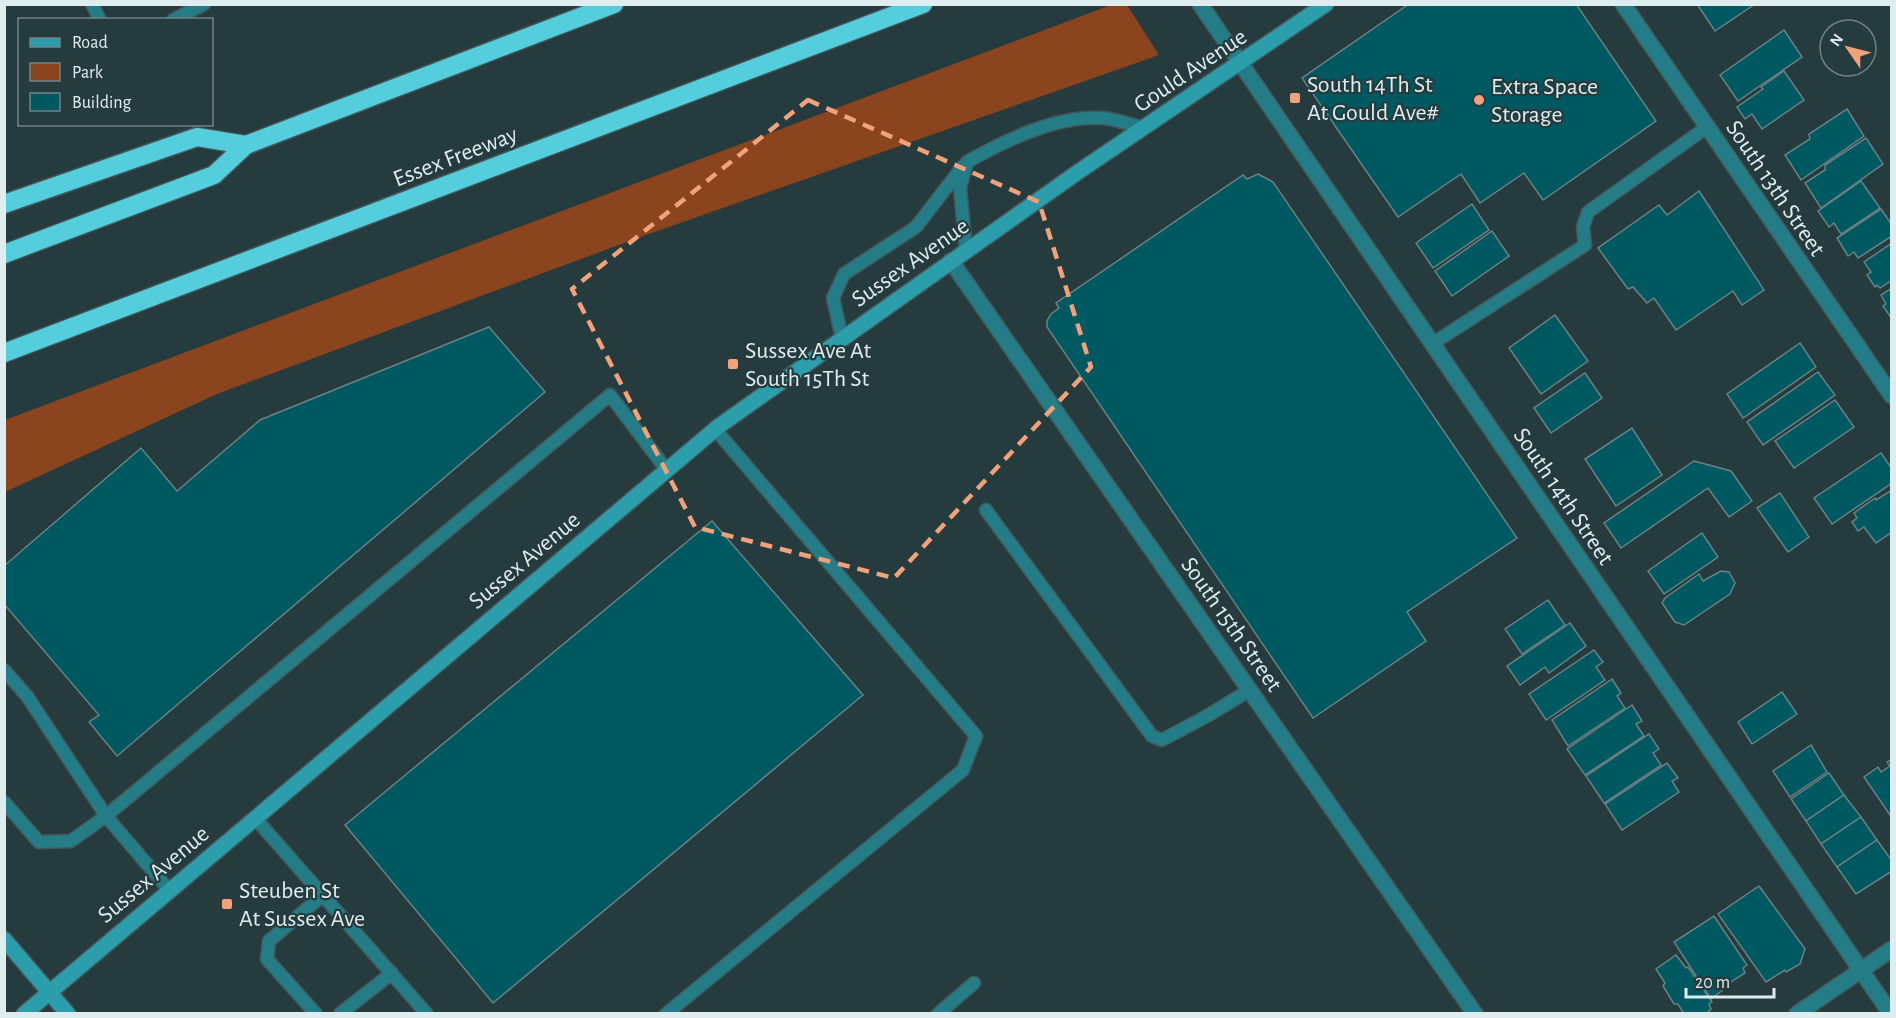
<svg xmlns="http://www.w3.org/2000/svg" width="1896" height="1018" font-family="'Alegreya Sans',sans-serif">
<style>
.green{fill:#8a451f}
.building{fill:#005861;stroke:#6a8285;stroke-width:1.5}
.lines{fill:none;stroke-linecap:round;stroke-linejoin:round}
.lane-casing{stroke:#43575a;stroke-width:15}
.street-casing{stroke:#43575a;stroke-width:18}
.secondary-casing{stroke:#43575a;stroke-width:18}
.highway-casing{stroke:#43575a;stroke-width:21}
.lane{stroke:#237c86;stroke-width:12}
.street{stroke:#237c86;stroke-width:15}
.secondary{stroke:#2c9eab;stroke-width:15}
.highway{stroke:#54cedd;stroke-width:18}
.marked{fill:none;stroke:#f1a27b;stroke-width:4.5;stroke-dasharray:12 8;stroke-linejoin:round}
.poi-dot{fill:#f1a27b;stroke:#253b3e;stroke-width:2}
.labels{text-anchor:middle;stroke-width:4.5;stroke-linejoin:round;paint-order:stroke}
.street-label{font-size:24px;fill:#e0edef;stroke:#253b3e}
.poi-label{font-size:24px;fill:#e0edef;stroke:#253b3e;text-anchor:start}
</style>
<rect width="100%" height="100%" fill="#253b3e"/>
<path class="green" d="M1111 5H1127L1159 55 643 236 217 394 5 492V420Z"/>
<g class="building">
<path d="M1409 4H1576L1656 121 1543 200 1524 173 1480 203 1461 174 1398 217 1302 78Z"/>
<path d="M1697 4H1755L1715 31Z"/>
<path d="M1784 30 1802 57 1738 101 1720 75Z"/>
<path d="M1784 71 1804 100 1762 129 1752 114 1745 119 1737 107 1763 89 1761 87Z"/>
<path d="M1847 109 1864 136 1801 180 1785 155 1810 139 1809 134Z"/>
<path d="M1866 138 1883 164 1821 208 1805 183 1825 170V165Z"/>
<path d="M1258 174 1273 182 1517 538 1407 612 1426 641 1313 718 1047 327V321L1051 314 1059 308 1056 303 1243 175 1247 179Z"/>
<path d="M1861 181 1880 208 1841 234 1834 223 1829 227 1818 211Z"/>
<path d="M1699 191 1764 290 1742 305 1733 291 1676 330 1654 298 1647 303 1633 287 1628 289 1598 248 1659 205 1667 215Z"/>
<path d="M1472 204 1489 230 1433 268 1416 243Z"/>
<path d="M1881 209 1892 225V236L1858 258 1854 252 1848 256 1837 238Z"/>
<path d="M1492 231 1509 256 1452 296 1435 271Z"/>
<path d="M1892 243V280L1880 288 1877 285 1875 287 1867 275 1871 272 1864 262Z"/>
<path d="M1892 288V319L1883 306 1886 304 1881 295Z"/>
<path d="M1555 315 1588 361 1541 394 1509 348Z"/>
<path d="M489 327 545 392 117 756 89 722 99 715 4 604V566L141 448 177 491 260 420Z"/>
<path d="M1800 343 1816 367 1743 418 1727 394Z"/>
<path d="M1818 372 1835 395 1763 445 1747 422Z"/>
<path d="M1585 373 1602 398 1551 433 1534 408Z"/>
<path d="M1835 400 1854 427 1794 468 1775 441Z"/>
<path d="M1632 428 1662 475 1616 506 1585 459Z"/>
<path d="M1881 453 1892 469V483L1832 524 1814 498Z"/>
<path d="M1694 461 1731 471 1752 501 1729 517 1708 488 1621 548 1604 523Z"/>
<path d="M1892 490V532L1876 543 1864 527 1858 531 1852 522 1857 518 1854 513 1875 498 1876 500Z"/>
<path d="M1780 493 1809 537 1788 552 1757 508Z"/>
<path d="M712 521 863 695 493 1003 345 825Z"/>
<path d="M1702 533 1718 557 1664 594 1648 571Z"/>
<path d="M1721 571 1729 572 1735 583 1730 594 1684 625 1675 622 1662 603 1665 598 1699 574 1703 581Z"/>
<path d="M1548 600 1565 625 1522 654 1505 629Z"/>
<path d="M1570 623 1586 646 1549 673 1545 667 1520 685 1507 666Z"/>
<path d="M1594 650 1603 662 1596 667 1605 680 1546 720 1529 694Z"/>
<path d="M1612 679 1621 693 1617 696 1625 708 1568 746 1552 720Z"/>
<path d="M1782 692 1797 714 1752 744 1738 722Z"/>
<path d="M1632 705 1642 721 1636 724 1644 736 1585 775 1567 749Z"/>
<path d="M1649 734 1659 749 1653 753 1661 765 1604 803 1586 776Z"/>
<path d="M1811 745 1827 772 1790 797 1773 771Z"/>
<path d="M1892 759V818L1864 777 1878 767 1881 772 1890 766 1887 762Z"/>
<path d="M1667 763 1678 778 1672 781 1679 792 1622 830 1605 804Z"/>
<path d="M1829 773 1844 795 1806 821 1791 799Z"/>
<path d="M1844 795 1861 817 1821 844 1806 821Z"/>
<path d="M1861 817 1877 840 1837 867 1821 844Z"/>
<path d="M1877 840 1892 861V871L1856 894 1837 867Z"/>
<path d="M1759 886 1805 949 1800 964 1786 972 1785 970 1766 982 1718 914Z"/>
<path d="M1714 916 1747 965 1743 968 1745 973 1723 987 1724 989 1711 999 1674 942Z"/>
<path d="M1676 955 1686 968 1688 967 1712 1002 1709 1004 1711 1009 1706 1014H1684L1678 1004H1674L1663 986 1665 983 1656 969Z"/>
</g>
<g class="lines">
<defs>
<g id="lane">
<path d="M92 4 100 20"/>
<path d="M173 20 204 4"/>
<path d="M966 250 960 188 967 162C1006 140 1057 115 1103 118 1116 119 1131 125 1144 128"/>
<path d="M842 338 833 298 844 274 916 227 963 166"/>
<path d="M1432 344 1585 245 1583 227 1588 212 1707 127"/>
<path d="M986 510 1152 736 1162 740 1207 716 1250 690"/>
<path d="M4 670 27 696 106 816 71 841 39 842 4 802"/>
<path d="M255 818 427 1014"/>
<path d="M169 890 106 816 610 395 666 469"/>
<path d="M316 1014 267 959 269 941 323 895"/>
<path d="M340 1014 392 973"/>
<path d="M666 1014 963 770 976 736 715 429"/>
<path d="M938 1014 974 983"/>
</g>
<g id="street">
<path d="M1200 4 1891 1014"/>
<path d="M1623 4 1892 396"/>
<path d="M951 261 1475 1014"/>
<path d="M1797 1014 1892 949"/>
</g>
<g id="secondary">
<path d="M4 939 68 1014"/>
<path d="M24 1014 719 426 1078 172 1326 4"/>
</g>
<g id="highway">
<path d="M4 204 197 137 246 145"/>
<path d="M4 254 214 175 246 145 614 4"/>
<path d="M4 353 923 4"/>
</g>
</defs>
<use href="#lane" class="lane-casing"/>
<use href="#street" class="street-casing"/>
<use href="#secondary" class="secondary-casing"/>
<use href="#highway" class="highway-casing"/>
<use href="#lane" class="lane"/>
<use href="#street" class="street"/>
<use href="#secondary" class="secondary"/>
<use href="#highway" class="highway"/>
</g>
<path class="marked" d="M808 100 1039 202 1091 367 894 578 695 527 572 289Z"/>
<g class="poi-dot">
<rect x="1289" y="92" width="12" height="12" rx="3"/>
<circle cx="1479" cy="100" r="6"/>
<rect x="727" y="358" width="12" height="12" rx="3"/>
<rect x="221" y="898" width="12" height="12" rx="3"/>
</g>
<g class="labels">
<g class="street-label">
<text transform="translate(1190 70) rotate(-34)" y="8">Gould Avenue</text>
<text transform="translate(455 156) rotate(-21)" y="8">Essex Freeway</text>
<text transform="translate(1776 188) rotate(56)" y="8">South 13th Street</text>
<text transform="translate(910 262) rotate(-35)" y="8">Sussex Avenue</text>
<text transform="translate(1564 496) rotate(56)" y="8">South 14th Street</text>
<text transform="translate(524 560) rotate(-40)" y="8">Sussex Avenue</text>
<text transform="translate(1232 624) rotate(55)" y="8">South 15th Street</text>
<text transform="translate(153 874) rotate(-40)" y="8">Sussex Avenue</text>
</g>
<g class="poi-label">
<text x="1307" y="92">South 14Th St<tspan x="1307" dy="28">At Gould Ave#</tspan></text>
<text x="1491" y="94">Extra Space<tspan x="1491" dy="28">Storage</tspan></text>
<text x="745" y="358">Sussex Ave At<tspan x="745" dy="28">South 15Th St</tspan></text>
<text x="239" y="898">Steuben St<tspan x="239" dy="28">At Sussex Ave</tspan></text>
</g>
</g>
<rect width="1896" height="1018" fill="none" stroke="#e0edef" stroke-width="12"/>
<rect x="18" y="18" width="195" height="108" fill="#253b3e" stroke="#708285" stroke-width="1.5"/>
<rect x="30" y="38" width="30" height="9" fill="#2c9eab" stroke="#708285" stroke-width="1.5"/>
<text x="72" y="48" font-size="18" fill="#e0edef">Road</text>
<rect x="30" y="63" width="30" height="18" fill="#8a451f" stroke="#708285" stroke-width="1.5"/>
<text x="72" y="78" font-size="18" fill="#e0edef">Park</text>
<rect x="30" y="93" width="30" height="18" fill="#005861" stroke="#708285" stroke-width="1.5"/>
<text x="72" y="108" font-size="18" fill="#e0edef">Building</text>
<g transform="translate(1848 48) rotate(305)"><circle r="28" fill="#253b3e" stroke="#708285" stroke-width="1.5"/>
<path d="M0-4.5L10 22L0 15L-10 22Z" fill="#f1a27b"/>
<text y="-9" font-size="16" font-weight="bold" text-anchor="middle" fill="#e0edef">N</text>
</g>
<path d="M1686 988v9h88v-9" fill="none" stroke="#e0edef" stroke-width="3"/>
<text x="1695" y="988" font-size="18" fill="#e0edef" stroke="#253b3e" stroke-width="4.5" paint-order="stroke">20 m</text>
</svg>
